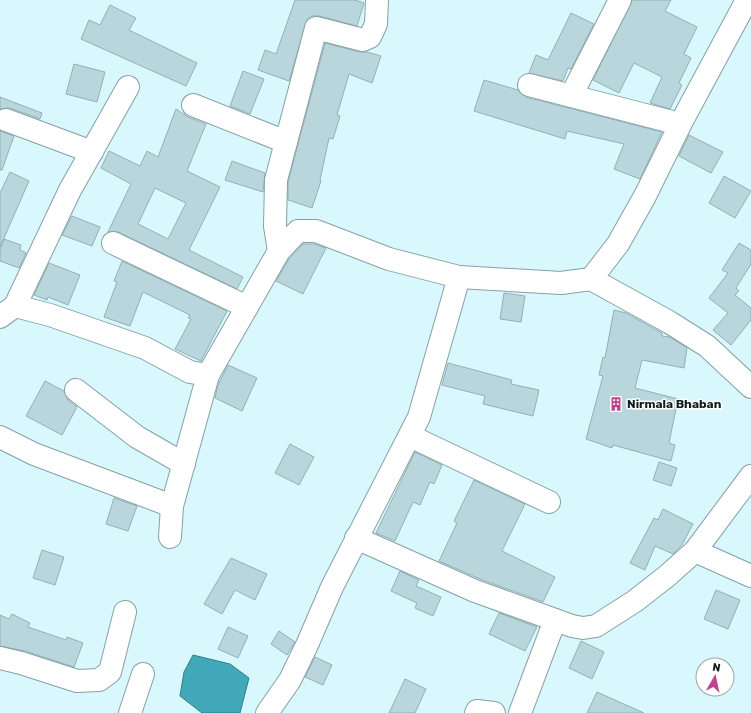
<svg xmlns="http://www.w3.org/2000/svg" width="751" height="713" font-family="Rubik,sans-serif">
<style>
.water{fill:#41a9ba;stroke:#327f8b}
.building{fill:#b8d6dc;stroke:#92b0b5;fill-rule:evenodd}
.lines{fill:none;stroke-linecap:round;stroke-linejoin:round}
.minor-casing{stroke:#84a1a6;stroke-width:24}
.minor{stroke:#fff;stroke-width:22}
.labels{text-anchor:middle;stroke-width:3;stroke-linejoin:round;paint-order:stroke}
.poi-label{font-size:12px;font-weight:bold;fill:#101c1e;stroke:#fff;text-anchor:start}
</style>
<rect width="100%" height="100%" fill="#d8f8fd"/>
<path class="water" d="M193 655 230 664 249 678 240 713H202L180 696 184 672Z"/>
<g class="building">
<path d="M295 0H355L364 3 357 26 319 16H312L307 20 289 81 258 70 265 50 276 54Z"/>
<path d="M632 0H671L665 11 697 27 684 54 691 58 679 83 682 85 670 109 650 103 662 77 634 63 619 93 593 80Z"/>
<path d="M110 5 136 18 129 30 197 63 186 86 81 39 89 20 100 25Z"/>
<path d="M571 13 594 24 571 69 568 68 563 81 529 73 536 55 548 60Z"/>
<path d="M325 43 360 52H367L381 56 372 83 349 74 337 115 340 116 333 139 329 138 320 180 321 181 312 208 288 200V182Z"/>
<path d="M74 64 105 72 97 102 66 94Z"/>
<path d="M243 71 264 79 250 114 230 106Z"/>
<path d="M484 80 518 90 526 97 662 132 640 179 614 169 624 144 567 131 565 139 474 111Z"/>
<path d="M0 97 42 113 40 119 10 108 0 109Z"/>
<path d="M176 109 188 117 206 124 187 171 220 187 189 250 243 277 237 289 118 232H108L131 184 101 168 109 151 140 166 147 151 158 157ZM155 188 186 203 168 239 138 224Z"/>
<path d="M0 131 14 136 2 170H0Z"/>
<path d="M689 135 723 152 711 173 679 156Z"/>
<path d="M232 161 265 173 263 192 225 180Z"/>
<path d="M10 172 29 181 0 247V193Z"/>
<path d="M724 176 751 191 735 218 709 203Z"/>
<path d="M72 216 100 227 92 246 62 235Z"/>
<path d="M4 239 21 245 20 250 26 253 19 268 0 261V250Z"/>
<path d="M739 243 751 250V264L736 288 739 291 735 295 751 308V320L731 345 713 330 728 313 709 298 728 273 722 270Z"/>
<path d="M303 244H314L326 248 303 294 276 281 289 259Z"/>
<path d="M122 261 227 311 201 361 175 349 191 319 188 318 190 315 143 292 130 326 104 317 117 282 114 281Z"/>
<path d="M49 263 80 275 68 305 48 297 47 300 34 295Z"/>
<path d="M504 293 525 296 521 322 500 319Z"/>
<path d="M614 310 626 313 662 333V336L670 337 687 348 684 368 642 360 635 388 678 399 669 443 675 445 671 461 613 445 612 448 586 439 603 376 599 375 603 357 605 358Z"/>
<path d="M448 363 512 380 511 384 539 390 533 416 483 404 485 396 442 385Z"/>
<path d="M228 365 257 378 242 411 215 398 218 385Z"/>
<path d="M45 381 64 391 68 400 77 407 62 435 26 416Z"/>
<path d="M290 444 314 457 299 485 275 473Z"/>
<path d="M415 452 442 465 434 484 430 482 420 505 413 502 395 541 376 533Z"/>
<path d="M659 462 677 468 671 486 653 480Z"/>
<path d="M474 480 525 504 502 551 555 577 543 602 480 579 439 561 457 523 454 521Z"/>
<path d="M114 498 137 506 128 531 106 524Z"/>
<path d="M663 509 693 524 682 545 673 554 655 546 645 570 630 563 654 518 658 520Z"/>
<path d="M42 550 64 557 55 585 33 578Z"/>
<path d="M231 558 267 574 255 600 235 590 222 614 204 604Z"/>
<path d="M400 571 419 580 416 586 441 597 433 616 415 608 417 603 391 591Z"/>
<path d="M716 590 740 600 728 629 704 619Z"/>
<path d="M499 613 537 627 525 651 489 634Z"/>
<path d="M12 614 30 623 28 627 66 640 67 637 83 643 74 667 25 651 0 646V615L9 619Z"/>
<path d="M228 627 248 636 238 658 218 649Z"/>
<path d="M279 631 295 642 287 655 271 644Z"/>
<path d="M581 641 604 652 592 679 569 668Z"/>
<path d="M315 657 332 665 323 685 305 677Z"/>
<path d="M405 679 426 689 415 713H389Z"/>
<path d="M597 692 644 713H587Z"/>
</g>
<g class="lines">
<defs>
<g id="minor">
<path d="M529 85 680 124"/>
<path d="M571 96 620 0"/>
<path d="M193 105 286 142"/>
<path d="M6 120 92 152"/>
<path d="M113 243 247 307"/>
<path d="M279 251 275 226 276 180 316 28 363 40 370 37 376 24 377 0"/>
<path d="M591 279 669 322 707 346 751 387"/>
<path d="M15 306 70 190 128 87"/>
<path d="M0 317 15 306 50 315 145 348 190 372 208 375 279 251 298 231H316L389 259 459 277 561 283 591 279 618 244 645 196 683 119 747 0"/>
<path d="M76 390 137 437 184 464"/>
<path d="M410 436 549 502"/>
<path d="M0 437 34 454 172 506"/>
<path d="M170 537 172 506 208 375"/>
<path d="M356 538 475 591 572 626 583 628 596 626 635 601 667 576 695 551 751 476"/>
<path d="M695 551 751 576"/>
<path d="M0 658 21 663 77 681 99 680 110 672 125 612"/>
<path d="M130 713 143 674"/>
<path d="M267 713 290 680 307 645 332 587 419 417 459 277"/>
<path d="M476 713 477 711 494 713"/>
<path d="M520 713 555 620"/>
</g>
</defs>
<use href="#minor" class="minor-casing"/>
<use href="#minor" class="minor"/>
</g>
<defs>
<symbol id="building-bare" viewBox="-9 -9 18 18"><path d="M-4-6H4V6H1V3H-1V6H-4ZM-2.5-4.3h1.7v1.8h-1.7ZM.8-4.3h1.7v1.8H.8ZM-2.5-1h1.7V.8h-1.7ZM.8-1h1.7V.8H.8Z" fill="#c3438f" stroke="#fff" stroke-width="2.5" paint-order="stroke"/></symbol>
</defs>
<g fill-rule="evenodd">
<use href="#building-bare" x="606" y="394" width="20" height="20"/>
</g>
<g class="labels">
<g class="poi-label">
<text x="627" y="408">Nirmala Bhaban</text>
</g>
</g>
<g transform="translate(715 677) rotate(9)"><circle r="19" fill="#ffffff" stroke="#9fa4a5"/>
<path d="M0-3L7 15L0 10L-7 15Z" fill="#c3438f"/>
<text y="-6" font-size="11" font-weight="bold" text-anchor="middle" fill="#101c1e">N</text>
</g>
</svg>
